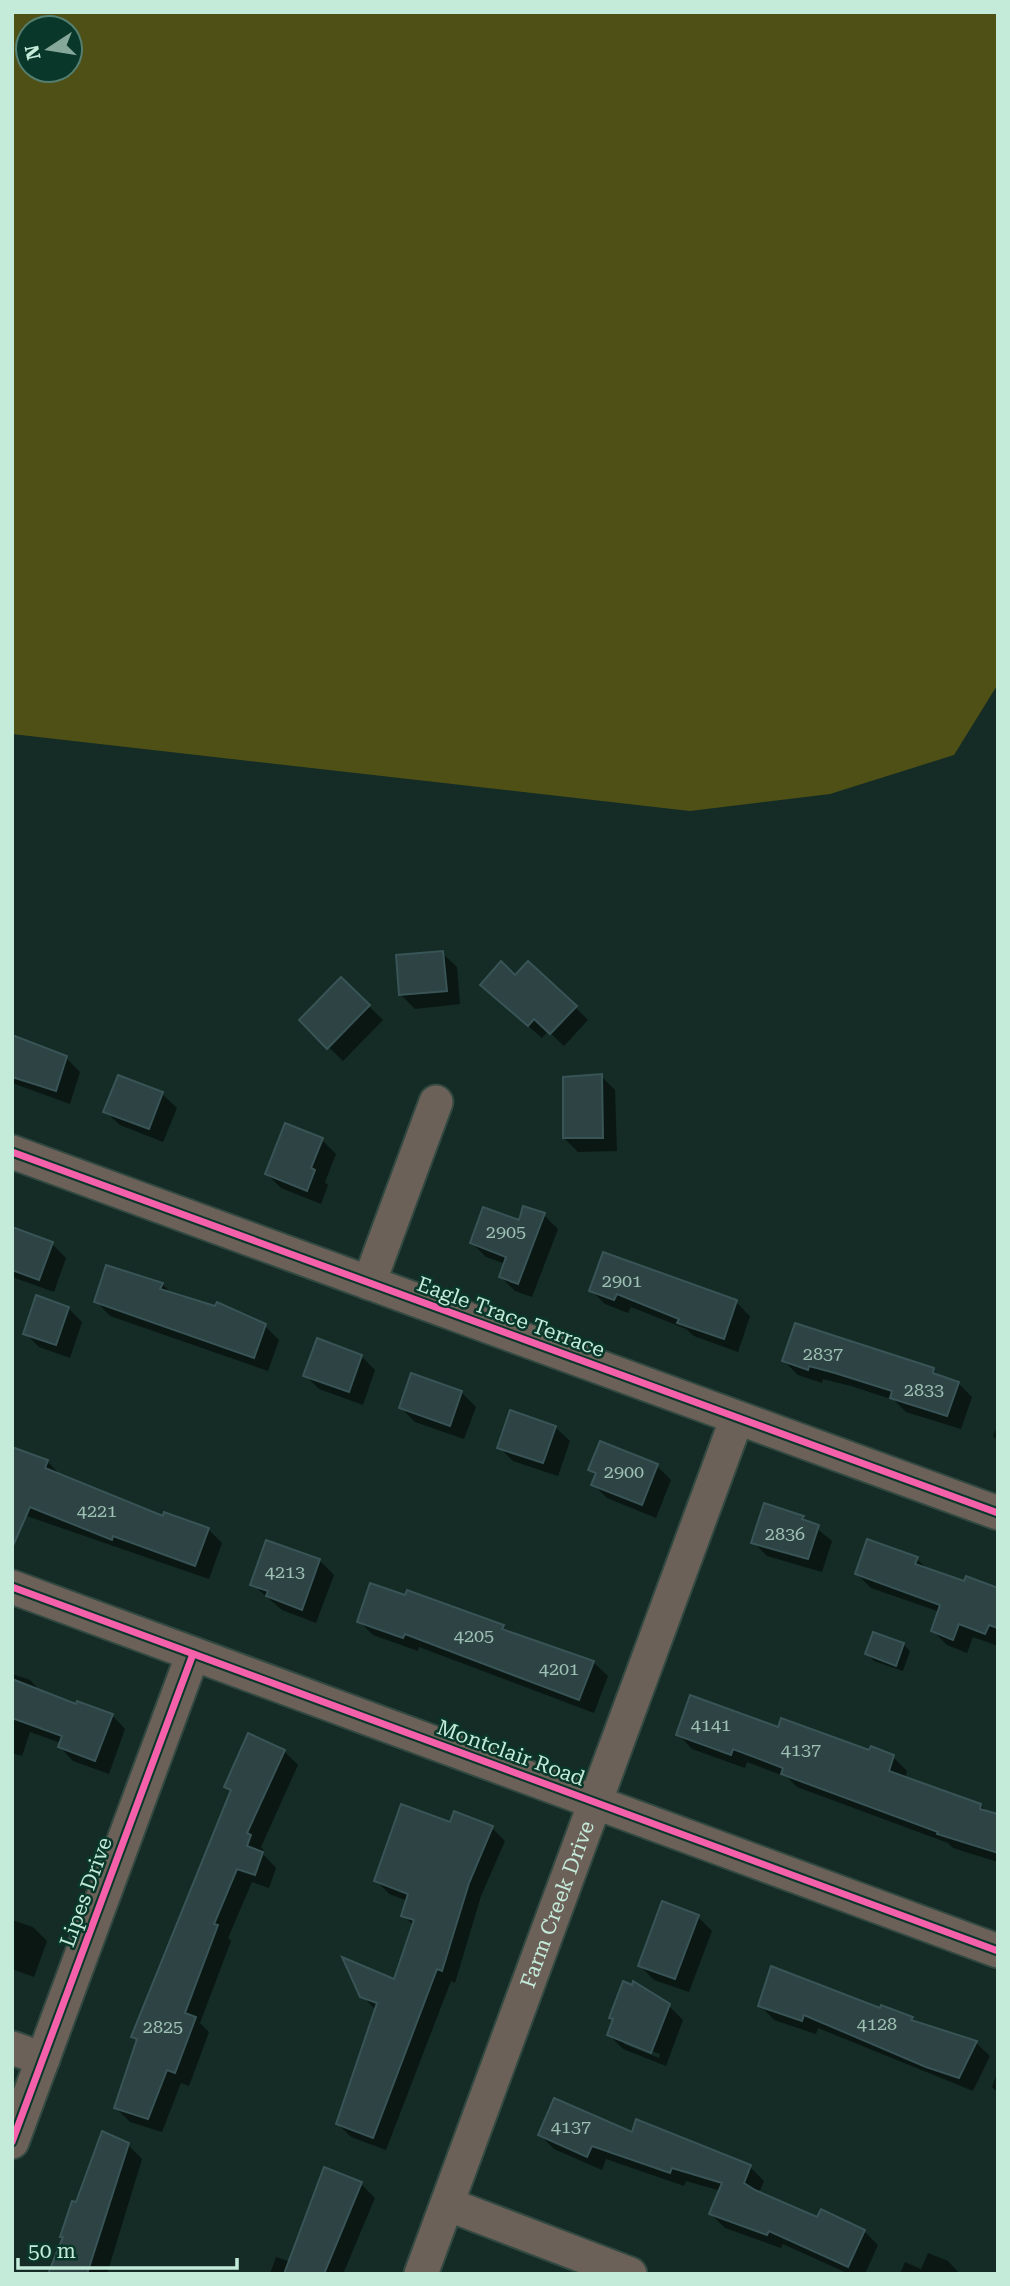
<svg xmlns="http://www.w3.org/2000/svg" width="1010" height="2286" font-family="'Roboto Serif',serif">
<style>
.green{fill:#4f5016;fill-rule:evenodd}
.shadow{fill:#0007;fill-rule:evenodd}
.building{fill:#2d4344;stroke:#395456;stroke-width:2}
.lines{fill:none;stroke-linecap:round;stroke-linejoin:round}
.minor-casing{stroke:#324941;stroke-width:37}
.minor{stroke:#6c6159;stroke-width:33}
.cycleway-casing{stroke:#093729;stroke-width:11}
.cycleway{stroke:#f560ab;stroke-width:7}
.labels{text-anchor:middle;stroke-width:5;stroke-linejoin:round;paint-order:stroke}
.number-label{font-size:18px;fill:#9ec1b4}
.street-label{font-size:21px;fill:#c4ebda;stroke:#093729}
</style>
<rect width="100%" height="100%" fill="#142c25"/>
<path class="green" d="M12 12H998V684L954 755 830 794 690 811 12 734ZM28 28H70V70H28Z"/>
<g class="shadow">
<path d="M442 953 457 967 460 1004 415 1009 401 995Z"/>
<path d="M516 977 575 1007 588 1020 564 1046 548 1031 542 1038 496 998Z"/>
<path d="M341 979 383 1020 343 1061 301 1020Z"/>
<path d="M13 1037 66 1058 80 1072 70 1104 12 1083Z"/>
<path d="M601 1076 615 1090 617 1151 578 1152 564 1138Z"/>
<path d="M119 1077 162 1094 177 1108 163 1142 120 1125 105 1111Z"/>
<path d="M322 1140 336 1154 325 1182 328 1185 321 1204 281 1188 267 1174Z"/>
<path d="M544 1215 558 1229 532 1297 515 1291 501 1277 506 1264 486 1257 472 1243Z"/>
<path d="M12 1229 52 1244 66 1258 54 1292 12 1277Z"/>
<path d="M162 1284 172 1294 265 1326 279 1340 268 1371 110 1316 96 1301Z"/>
<path d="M591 1290 736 1302 750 1316 738 1352 694 1336 686 1329 631 1307 628 1313 605 1304Z"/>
<path d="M68 1308 82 1322 70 1358 39 1347 25 1333Z"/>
<path d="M361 1356 375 1370 363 1405 319 1389 305 1375Z"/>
<path d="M784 1361 933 1369 941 1378 958 1383 972 1397 961 1429 906 1412 894 1400 851 1386 823 1379 822 1383 798 1375Z"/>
<path d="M412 1376 462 1393 476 1407 464 1439 415 1422 401 1408Z"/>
<path d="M998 1424V1441L993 1436Z"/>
<path d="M555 1427 570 1441 558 1476 513 1461 499 1447Z"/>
<path d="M47 1461 61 1476 164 1518 208 1529 222 1543 209 1579 12 1511Z"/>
<path d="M657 1466 671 1480 656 1518 607 1498 593 1484 597 1476 590 1470Z"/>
<path d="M803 1517 832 1541 822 1572 767 1556 753 1542Z"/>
<path d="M267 1542 320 1561 334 1575 316 1623 282 1610 252 1584Z"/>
<path d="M917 1559 929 1571 965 1584 998 1590V1646L973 1637 967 1653 947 1645 933 1631 940 1612 871 1588 857 1574Z"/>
<path d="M408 1592 593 1662 608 1676 594 1713 419 1647 418 1651 373 1635 359 1621 406 1597Z"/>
<path d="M903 1644 910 1651 903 1671 874 1661 867 1654Z"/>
<path d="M12 1674 30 1680 42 1693 77 1707 112 1715 125 1729 109 1774 73 1761 60 1747 61 1743 30 1732 22 1756 12 1753Z"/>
<path d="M779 1729 870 1752 872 1749 893 1757 907 1771 905 1778 980 1805 988 1813 998 1816V1862L953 1848 948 1843 797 1787 787 1777 747 1762 745 1768 692 1749 678 1734Z"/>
<path d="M284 1751 298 1765 261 1847 264 1851 263 1854 276 1868 269 1888 252 1882 228 1938 231 1941 200 2023 209 2032 189 2086 181 2083 162 2132 130 2122 116 2108 138 2041 133 2037 232 1792 226 1787Z"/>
<path d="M451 1824 492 1828 505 1841 481 1896 455 1983 451 1981 386 2150 351 2137 338 2124 376 2010 362 1996 395 1982 414 1926 403 1915 408 1901 389 1894 376 1880Z"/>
<path d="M698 1917 712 1931 689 1992 654 1980 640 1966Z"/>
<path d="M12 1920 33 1927 47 1941 34 1977 12 1969Z"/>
<path d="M772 1969 912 2019 917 2024 976 2043 990 2056 973 2091 818 2028 816 2034 774 2020 760 2005Z"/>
<path d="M669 2006 683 2020 666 2066 623 2049 609 2035 615 2021 611 2017ZM624 2040 660 2054 659 2058 624 2044Z"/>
<path d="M998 2071V2093L992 2087Z"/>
<path d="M633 2134 750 2167 764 2181 759 2193 818 2219 864 2231 878 2245 865 2274H849L783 2244 781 2248 725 2228 711 2214 721 2191 686 2181 684 2186 606 2159 602 2170 554 2149 540 2135Z"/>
<path d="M128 2145 142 2159 107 2274H50L77 2204Z"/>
<path d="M361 2184 375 2198 343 2274H270L276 2257 291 2262Z"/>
<path d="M928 2253 948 2261 960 2274H900L905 2262 921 2269Z"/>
</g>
<g class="building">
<path d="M443 951 447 991 399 995 396 955Z"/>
<path d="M501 961 515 975 528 961 577 1006 550 1034 534 1019 528 1026 480 985Z"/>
<path d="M341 977 370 1005 327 1049 299 1020Z"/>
<path d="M12 1035 67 1056 56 1091 12 1077Z"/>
<path d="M602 1074 603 1138H563V1077Z"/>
<path d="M118 1075 163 1092 149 1129 103 1112Z"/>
<path d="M285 1123 323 1138 311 1168 315 1170 307 1191 265 1174Z"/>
<path d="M523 1206 545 1213 518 1284 499 1277 506 1257 470 1243 483 1207 519 1220Z"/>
<path d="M12 1227 53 1242 39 1280 12 1270Z"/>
<path d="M603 1252 737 1300 724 1339 677 1323 679 1319 617 1294 614 1300 589 1291Z"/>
<path d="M106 1265 163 1283 160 1289 215 1306 217 1302 266 1324 254 1358 94 1302Z"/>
<path d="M36 1295 69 1307 56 1345 23 1334Z"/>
<path d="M795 1323 934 1368 933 1373 959 1382 947 1416 890 1398 892 1391 835 1373 809 1366 808 1370 782 1361Z"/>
<path d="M317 1338 362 1355 349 1392 303 1376Z"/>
<path d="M411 1373 462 1391 450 1426 399 1408Z"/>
<path d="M510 1410 556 1426 543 1463 497 1448Z"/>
<path d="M600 1441 658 1464 642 1505 591 1485 596 1473 588 1470Z"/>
<path d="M12 1447 48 1460 45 1468 163 1516 164 1512 209 1528 195 1566 113 1536 112 1540 30 1507 12 1548Z"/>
<path d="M764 1503 804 1516 802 1519 819 1525 808 1559 751 1543Z"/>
<path d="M867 1539 918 1557 915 1564 964 1581 966 1576 998 1588V1628L989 1625 985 1634 959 1624 953 1640 931 1631 940 1605 855 1574Z"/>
<path d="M266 1540 320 1559 302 1610 266 1596 268 1591 250 1585Z"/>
<path d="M370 1583 405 1595 407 1590 504 1625 502 1629 594 1661 579 1700 405 1634 403 1638 357 1622Z"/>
<path d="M873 1632 904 1643 896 1666 865 1654Z"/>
<path d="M12 1679 76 1704 77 1701 113 1714 95 1761 58 1747 62 1736 12 1718Z"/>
<path d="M690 1695 778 1727 781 1718 869 1750 871 1746 894 1755 889 1771 981 1804 980 1809 998 1814V1853L937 1834 938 1832 781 1774 783 1768 733 1749 731 1755 676 1735Z"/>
<path d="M248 1733 285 1750 247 1833 251 1835 247 1846 263 1852 255 1875 237 1869 214 1924 218 1925 185 2013 196 2017 175 2073 167 2070 148 2119 114 2108 137 2039 131 2037 231 1790 224 1787Z"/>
<path d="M401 1804 450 1822 454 1811 493 1826 469 1883 442 1971 437 1969 373 2138 336 2124 377 2003 360 1997 342 1957 394 1979 414 1920 401 1916 408 1894 374 1881Z"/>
<path d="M662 1901 699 1915 675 1979 638 1966Z"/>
<path d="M771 1966 880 2008 881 2005 913 2017 911 2020 977 2041 959 2078 926 2067 804 2015 802 2021 758 2006Z"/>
<path d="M623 1981 632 1985 633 1981 670 2004 651 2053 607 2035 613 2019 609 2018Z"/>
<path d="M554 2098 632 2132 636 2119 751 2165 744 2183 755 2190 817 2217 821 2209 865 2230 848 2267 769 2231 767 2235 709 2214 722 2183 672 2168 670 2173 592 2146 587 2157 538 2135Z"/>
<path d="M102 2131 129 2143 87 2274H48L63 2237H60L72 2201 76 2202Z"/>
<path d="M324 2167 362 2182 324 2274H284Z"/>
</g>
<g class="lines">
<defs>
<g id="minor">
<path d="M12 1152 998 1513"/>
<path d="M369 1283 436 1102"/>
<path d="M12 1587 998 1951"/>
<path d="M12 2048 43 2059"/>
<path d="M12 2142 193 1654"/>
<path d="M447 2204 630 2274"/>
<path id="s1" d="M421 2274 737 1418"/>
</g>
</defs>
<use href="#minor" class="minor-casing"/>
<use href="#minor" class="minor"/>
<defs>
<g id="cycleway">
<path d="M12 1152 998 1513"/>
<path d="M12 1587 998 1951"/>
<path d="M12 2142 193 1654"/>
</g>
</defs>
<use href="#cycleway" class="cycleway-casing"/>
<use href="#cycleway" class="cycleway"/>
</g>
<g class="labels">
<g class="number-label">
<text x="506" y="1238">2905</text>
<text x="622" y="1287">2901</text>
<text x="823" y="1360">2837</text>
<text x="924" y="1396">2833</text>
<text x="624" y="1478">2900</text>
<text x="97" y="1517">4221</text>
<text x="785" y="1540">2836</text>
<text x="285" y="1578">4213</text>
<text x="474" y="1642">4205</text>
<text x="559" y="1675">4201</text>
<text x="711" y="1731">4141</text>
<text x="801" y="1756">4137</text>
<text x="877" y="2030">4128</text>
<text x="163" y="2033">2825</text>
<text x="571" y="2133">4137</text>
</g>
<g class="street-label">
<text transform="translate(511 1317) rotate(20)" y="7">Eagle Trace Terrace</text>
<text transform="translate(511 1753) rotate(20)" y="7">Montclair Road</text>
<text transform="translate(86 1892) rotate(-70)" y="7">Lipes Drive</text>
<text dy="7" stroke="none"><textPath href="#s1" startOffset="394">Farm Creek Drive</textPath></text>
</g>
</g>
<rect width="1010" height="2286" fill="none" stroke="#c4ebda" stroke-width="28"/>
<g transform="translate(49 49) rotate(258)"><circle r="33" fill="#093729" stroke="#547f70" stroke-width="2"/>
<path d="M0-5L12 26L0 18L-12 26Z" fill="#86a89b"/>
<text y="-10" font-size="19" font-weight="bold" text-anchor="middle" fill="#c4ebda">N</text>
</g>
<path d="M18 2258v10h219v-10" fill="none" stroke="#c4ebda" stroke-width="3.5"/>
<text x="28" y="2258" font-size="21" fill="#c4ebda" stroke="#093729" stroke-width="5" paint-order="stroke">50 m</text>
</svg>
